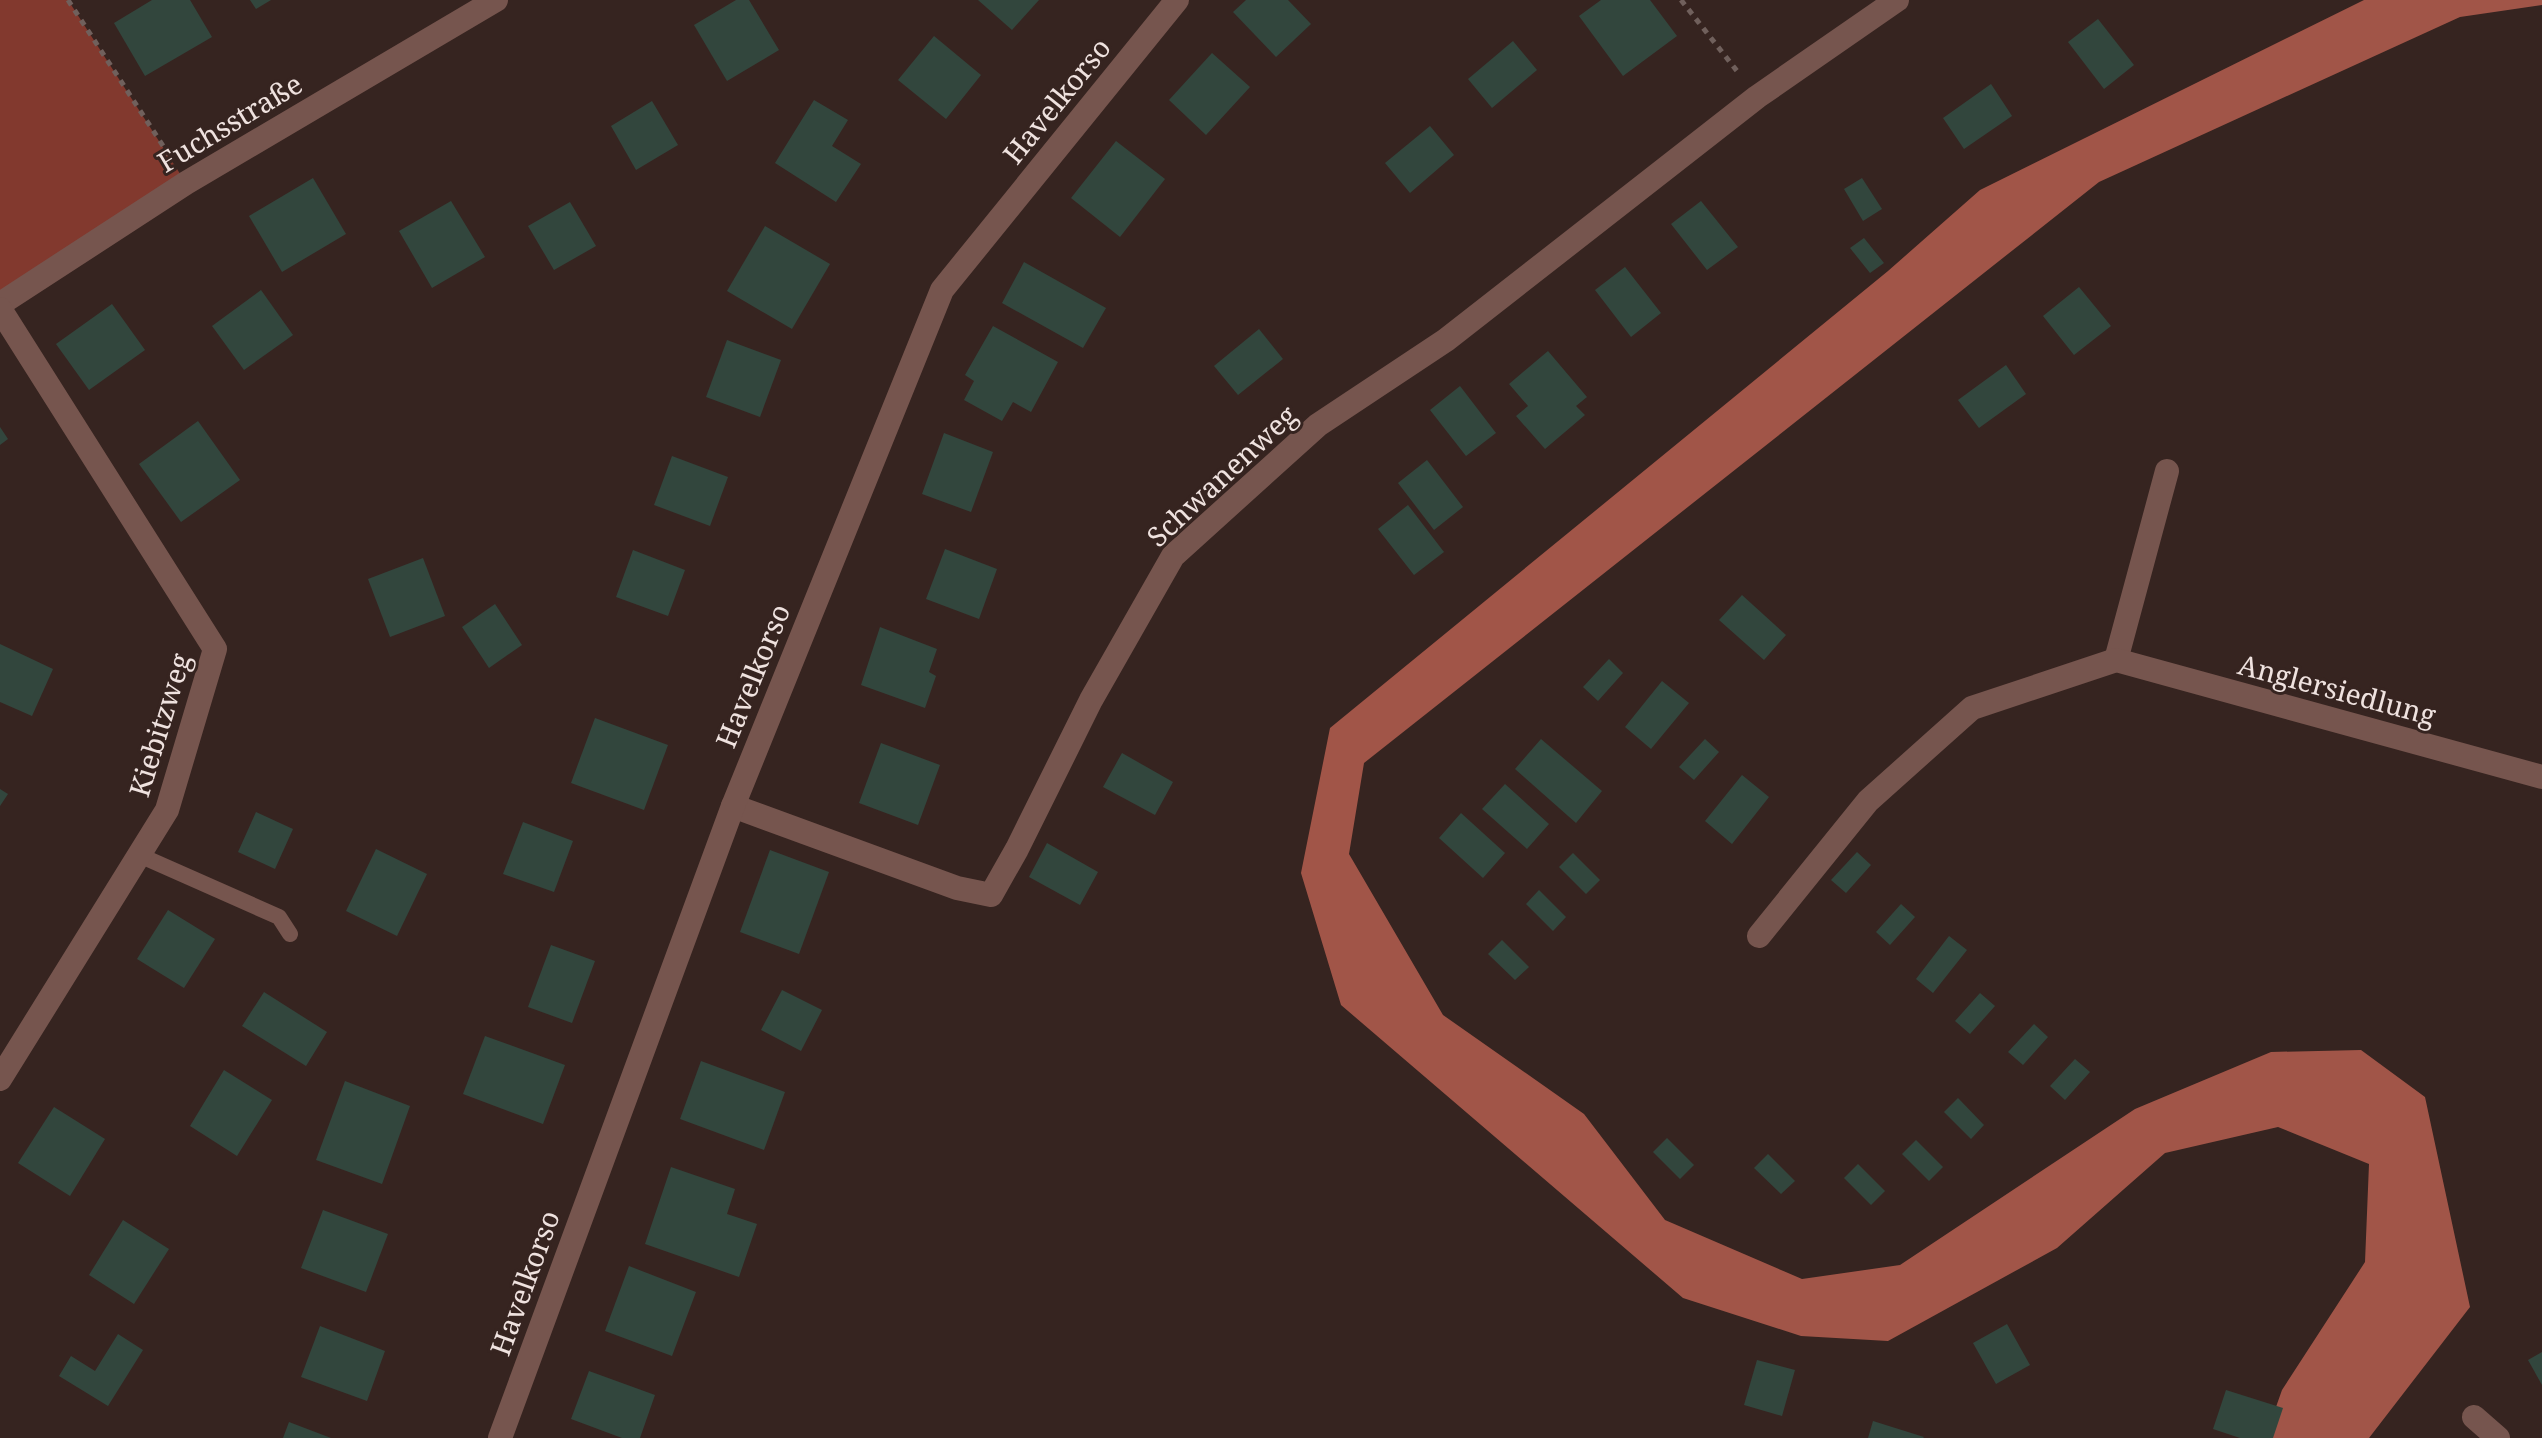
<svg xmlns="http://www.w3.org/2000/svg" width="2542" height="1438" font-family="'Noto Serif',serif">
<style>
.forest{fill:#82392e}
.water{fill:#a15548}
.building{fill:#32463d}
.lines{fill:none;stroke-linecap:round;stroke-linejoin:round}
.path{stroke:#70605c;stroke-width:5;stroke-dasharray:6 6;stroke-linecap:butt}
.lane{stroke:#76554e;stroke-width:16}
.street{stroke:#76554e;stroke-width:24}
.labels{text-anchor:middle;stroke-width:6;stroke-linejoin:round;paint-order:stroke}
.street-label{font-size:28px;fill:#efe2df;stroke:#362420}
</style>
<rect width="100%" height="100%" fill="#362420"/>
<path class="forest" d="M0 0H68L186 183 0 304Z"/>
<path class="water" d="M2364 0H2542V5L2460 17 2099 182 1364 763 1349 854 1443 1015 1584 1114 1665 1220 1802 1279 1900 1265 2135 1109 2271 1052 2361 1050 2425 1097 2470 1307 2369 1438H2265L2282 1390 2365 1262 2369 1164 2278 1127 2165 1153 2057 1248 1888 1341 1801 1336 1683 1298 1341 1005 1301 873 1330 728 1888 271 1980 190Z"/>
<g class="building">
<path d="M152 0H190L212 37 145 76 114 23Z"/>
<path d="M250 0H271L256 9Z"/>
<path d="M736 0H749L779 50 727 81 694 25Z"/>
<path d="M978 0H1039L1012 30Z"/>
<path d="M1246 0H1288L1311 24 1276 57 1233 12Z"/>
<path d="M1601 0H1650L1677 36 1623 76 1579 16Z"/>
<path d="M2098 19 2134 65 2104 89 2068 42Z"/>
<path d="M934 36 981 75 946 119 898 80Z"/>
<path d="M1513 41 1537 70 1492 108 1468 79Z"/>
<path d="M1212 53 1250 87 1206 135 1169 100Z"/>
<path d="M1991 84 2012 116 1964 149 1943 118Z"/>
<path d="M814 100 848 120 832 146 861 164 836 202 775 163Z"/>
<path d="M652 101 678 145 636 170 611 126Z"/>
<path d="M1430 126 1454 155 1410 193 1385 163Z"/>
<path d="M1116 141 1165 179 1120 237 1071 198Z"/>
<path d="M313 178 346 234 282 272 249 216Z"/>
<path d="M1862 178 1882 209 1863 221 1844 189Z"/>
<path d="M451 201 485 257 432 288 399 231Z"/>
<path d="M1701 201 1738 247 1707 270 1671 224Z"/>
<path d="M570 202 596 246 554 270 528 226Z"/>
<path d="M765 226 830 264 792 329 727 291Z"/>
<path d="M1864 238 1884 263 1870 273 1850 248Z"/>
<path d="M1024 262 1106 308 1083 348 1002 303Z"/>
<path d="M1625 267 1661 313 1631 337 1595 290Z"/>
<path d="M2079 287 2111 326 2074 355 2043 316Z"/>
<path d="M261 290 293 335 244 370 212 326Z"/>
<path d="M112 304 145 350 89 390 56 344Z"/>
<path d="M993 326 1058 362 1031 412 1013 402 1002 421 964 400 974 381 965 375Z"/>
<path d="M1259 329 1283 359 1238 395 1214 366Z"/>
<path d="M727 340 781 360 760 417 706 397Z"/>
<path d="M1548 351 1587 397 1576 406 1585 415 1545 449 1516 416 1528 406 1509 384Z"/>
<path d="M2006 365 2026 394 1979 428 1958 400Z"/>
<path d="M1460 386 1496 433 1466 456 1430 410Z"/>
<path d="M198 421 240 480 181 522 139 464Z"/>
<path d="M0 427 8 439 0 445Z"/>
<path d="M944 433 993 452 971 512 922 494Z"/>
<path d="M672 456 728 477 710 526 654 505Z"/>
<path d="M1427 460 1463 507 1434 530 1398 483Z"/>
<path d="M1408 505 1444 552 1414 575 1378 529Z"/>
<path d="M945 549 997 569 979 619 926 599Z"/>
<path d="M633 550 685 570 668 616 616 597Z"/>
<path d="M423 558 445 616 390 637 368 579Z"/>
<path d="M1742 595 1786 635 1764 660 1719 620Z"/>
<path d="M495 604 522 645 489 668 462 627Z"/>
<path d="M880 627 937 649 929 672 936 676 925 708 861 685Z"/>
<path d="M0 644 53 669 32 716 0 702Z"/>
<path d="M1609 659 1623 673 1598 701 1583 687Z"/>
<path d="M1662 681 1689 703 1651 749 1625 727Z"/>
<path d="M595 718 668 745 644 810 571 783Z"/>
<path d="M1541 739 1602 791 1576 823 1515 769Z"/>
<path d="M1705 739 1719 752 1694 780 1679 767Z"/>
<path d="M881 743 940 765 918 825 859 803Z"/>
<path d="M1122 753 1173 782 1155 815 1103 787Z"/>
<path d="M1742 775 1769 797 1732 844 1705 821Z"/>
<path d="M1505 784 1549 824 1527 849 1482 809Z"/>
<path d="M0 789 8 794 0 806Z"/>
<path d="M256 812 293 829 275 869 238 852Z"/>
<path d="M1461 813 1505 853 1483 878 1439 838Z"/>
<path d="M523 822 573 841 554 892 503 874Z"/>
<path d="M1047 843 1098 872 1080 905 1029 877Z"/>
<path d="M376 849 427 874 397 936 346 911Z"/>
<path d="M770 850 829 872 799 954 740 932Z"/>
<path d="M1857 852 1871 865 1846 893 1831 880Z"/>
<path d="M1573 853 1600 880 1586 894 1559 867Z"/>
<path d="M1539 890 1566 917 1553 931 1526 904Z"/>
<path d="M1901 904 1915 917 1890 945 1876 932Z"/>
<path d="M168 910 215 939 184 988 137 959Z"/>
<path d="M1949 936 1967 950 1933 993 1916 979Z"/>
<path d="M1502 940 1529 967 1515 980 1488 954Z"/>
<path d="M551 945 595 961 572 1023 528 1007Z"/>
<path d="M782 990 822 1010 801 1051 761 1030Z"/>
<path d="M264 992 327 1032 306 1066 242 1026Z"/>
<path d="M1980 993 1995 1006 1970 1034 1955 1021Z"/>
<path d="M2034 1024 2048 1037 2023 1065 2008 1052Z"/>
<path d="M485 1036 565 1065 543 1124 463 1094Z"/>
<path d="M2075 1059 2090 1072 2065 1100 2050 1086Z"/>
<path d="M701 1061 785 1092 764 1150 680 1119Z"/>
<path d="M224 1070 272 1100 237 1156 190 1126Z"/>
<path d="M345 1081 410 1106 382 1184 316 1160Z"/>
<path d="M1958 1098 1984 1125 1971 1139 1944 1112Z"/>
<path d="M54 1107 105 1139 70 1196 18 1163Z"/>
<path d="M1667 1138 1694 1165 1680 1179 1653 1152Z"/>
<path d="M1916 1140 1943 1167 1929 1181 1902 1154Z"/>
<path d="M1768 1154 1795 1181 1781 1194 1754 1168Z"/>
<path d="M1858 1164 1885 1191 1871 1205 1844 1178Z"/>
<path d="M671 1167 735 1189 727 1214 757 1224 739 1277 645 1244Z"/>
<path d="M323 1210 388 1234 366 1292 301 1268Z"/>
<path d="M123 1220 169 1249 134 1304 89 1275Z"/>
<path d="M629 1266 696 1292 672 1356 605 1331Z"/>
<path d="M2007 1324 2030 1365 1996 1384 1973 1343Z"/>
<path d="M320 1326 385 1351 367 1401 301 1377Z"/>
<path d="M118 1334 143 1350 108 1406 59 1376 71 1356 95 1371Z"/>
<path d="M2542 1352V1385L2528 1360Z"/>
<path d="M1757 1360 1795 1370 1782 1416 1744 1405Z"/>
<path d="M589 1371 655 1395 640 1438H622L571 1419Z"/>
<path d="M2226 1390 2283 1408 2273 1438H2240L2213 1429Z"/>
<path d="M1873 1421 1924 1437 1923 1438H1868Z"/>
<path d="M289 1422 331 1438H283Z"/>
</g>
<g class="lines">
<g class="path">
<path d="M68 0 169 155"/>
<path d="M1681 0 1737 71"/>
</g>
<path class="lane" d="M139 855 279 917 290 934"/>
<g class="street">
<path d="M0 304 186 183 496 0"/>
<path d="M0 309 215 649 167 810 0 1079"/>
<path d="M2116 660 2167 471"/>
<path d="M733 806 957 888 991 895 1017 849 1091 700 1173 556 1318 425 1446 340 1757 97 1897 0"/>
<path d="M1759 936 1868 801 1972 708 2116 660 2542 777"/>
<path d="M2474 1417 2498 1438"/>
<path d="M500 1438 733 806 942 290 1177 0"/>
</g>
</g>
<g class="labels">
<g class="street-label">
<text transform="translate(1057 101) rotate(-51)" y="10">Havelkorso</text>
<text transform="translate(230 123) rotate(-31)" y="10">Fuchsstraße</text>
<text transform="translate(1222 476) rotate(-43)" y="10">Schwanenweg</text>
<text transform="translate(753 676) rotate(-68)" y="10">Havelkorso</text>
<text transform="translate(2337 690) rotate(15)" y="10">Anglersiedlung</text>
<text transform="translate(160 725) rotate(-73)" y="10">Kiebitzweg</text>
<text transform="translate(525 1283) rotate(-70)" y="10">Havelkorso</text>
</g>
</g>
</svg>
